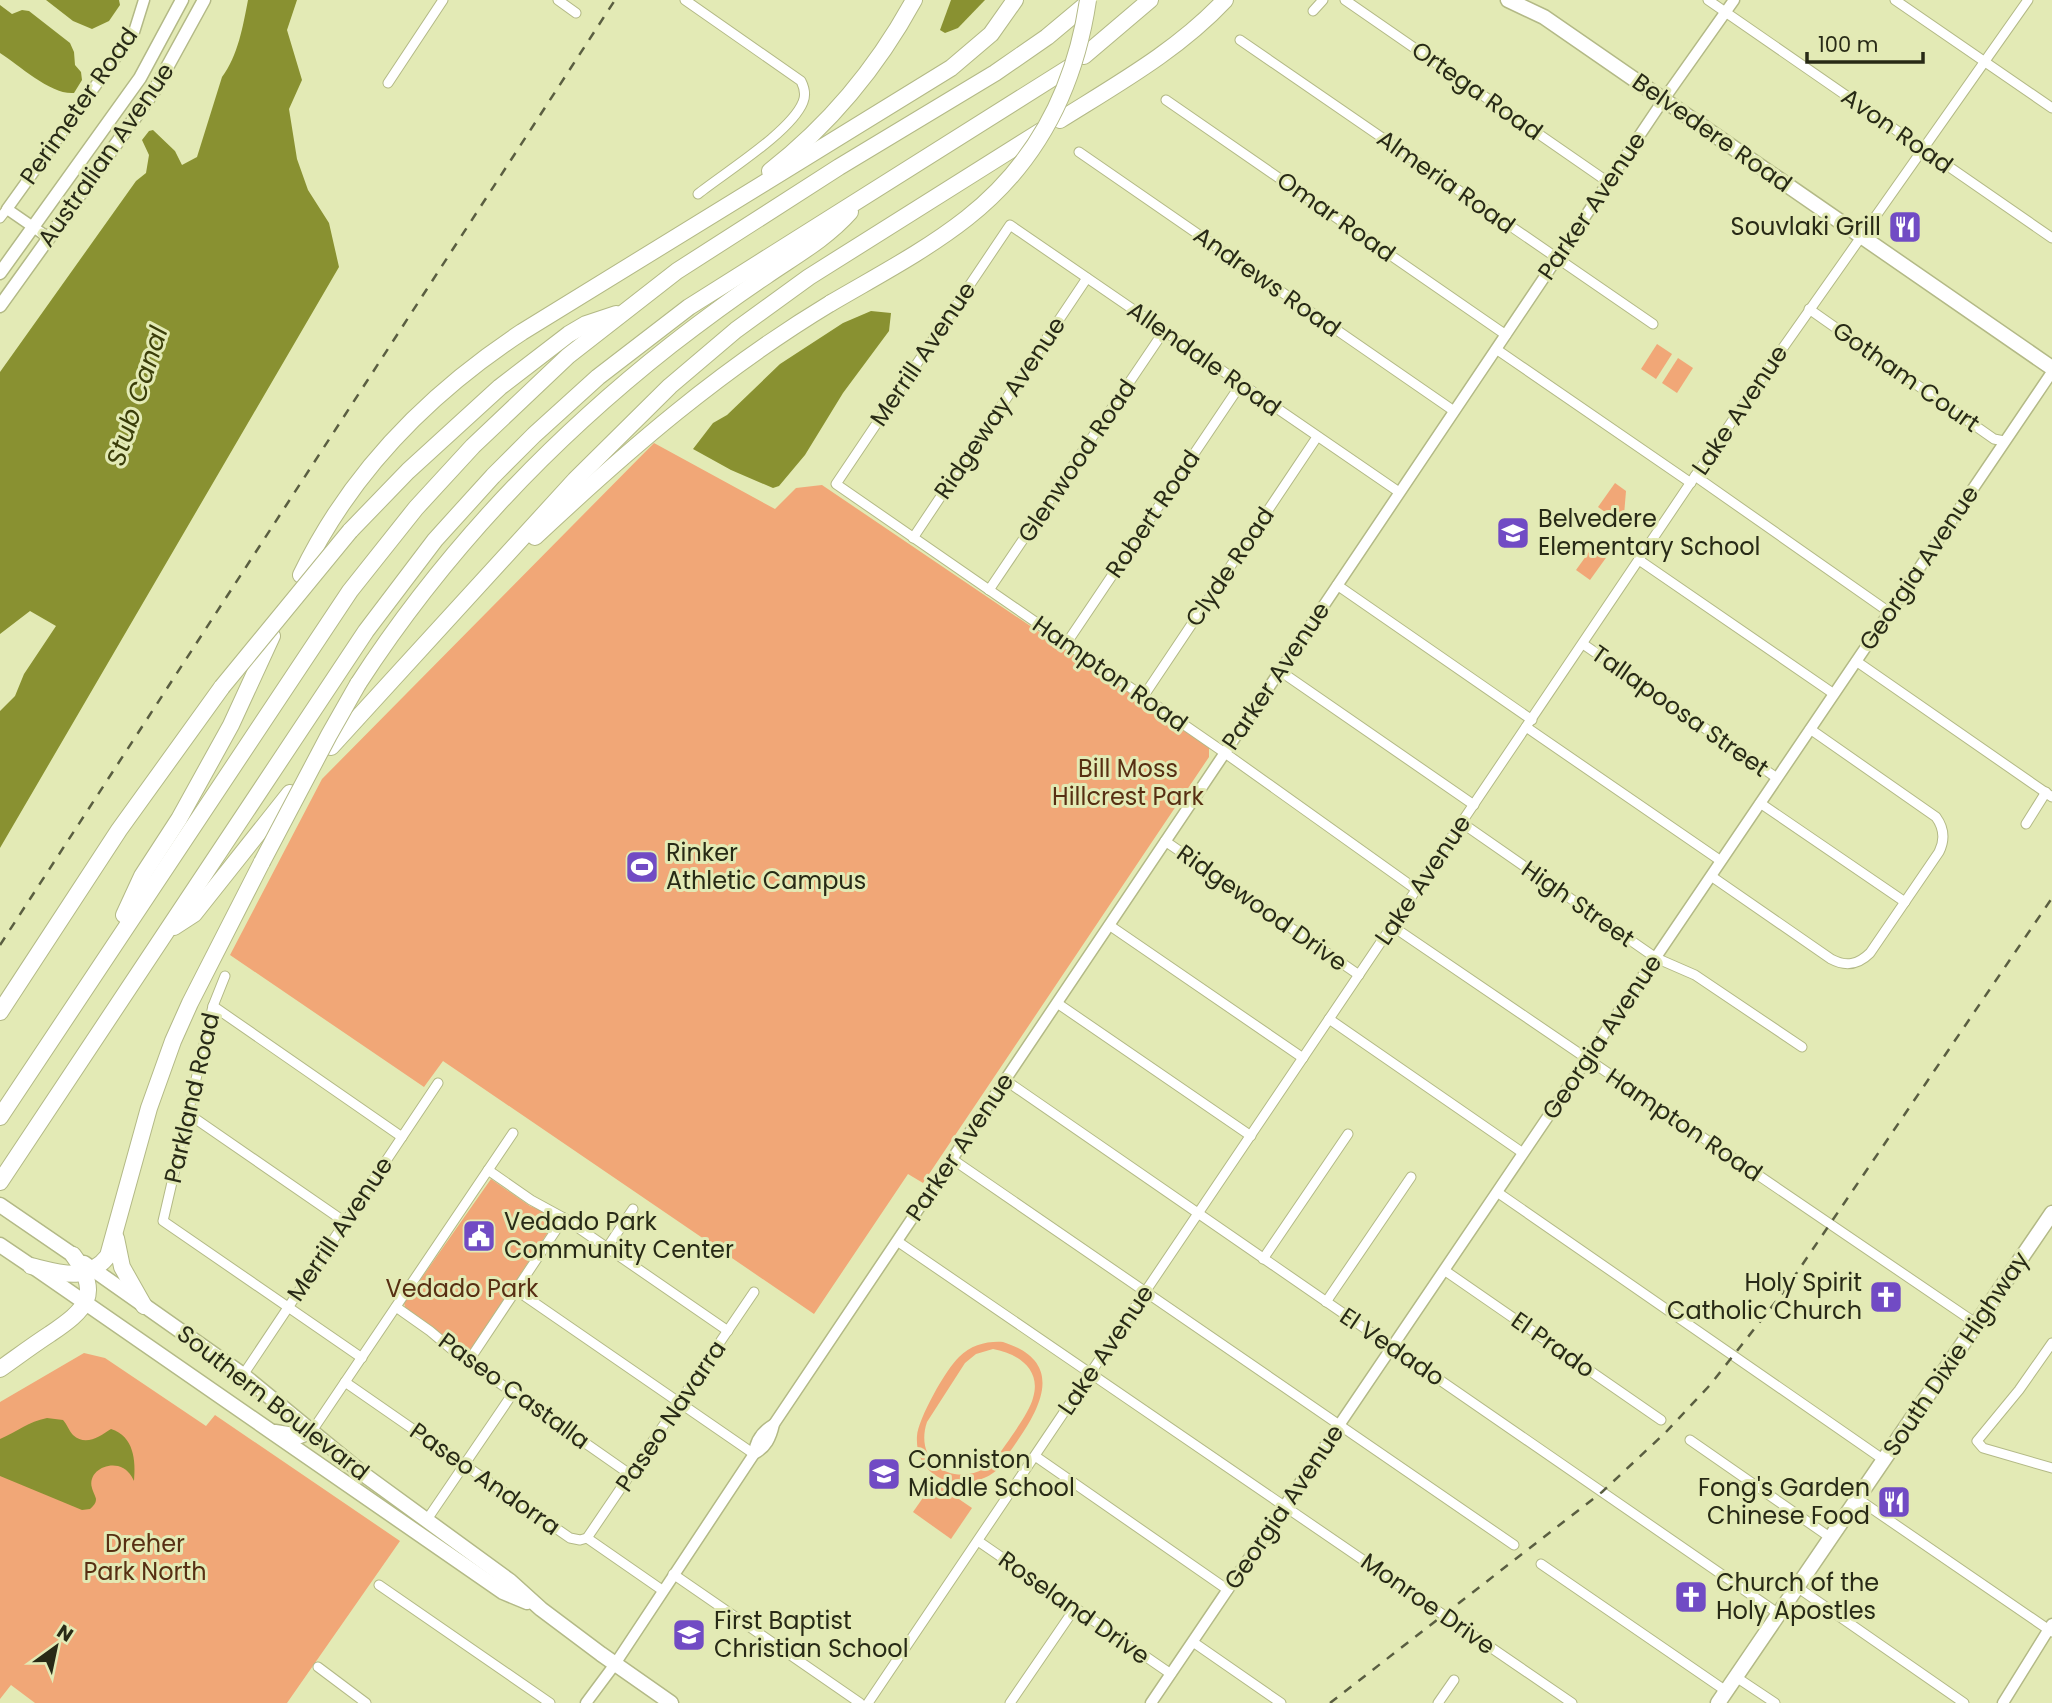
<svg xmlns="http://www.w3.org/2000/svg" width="2052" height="1703" font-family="Poppins,sans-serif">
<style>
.green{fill:#f1a777;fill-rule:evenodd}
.water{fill:#899131}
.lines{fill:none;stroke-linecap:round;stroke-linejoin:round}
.minor-casing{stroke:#b3b986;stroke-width:11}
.tertiary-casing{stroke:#b3b986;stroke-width:13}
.secondary-casing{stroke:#b3b986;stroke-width:15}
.primary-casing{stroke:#b3b986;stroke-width:17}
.trunk-casing{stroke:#b3b986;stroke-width:17}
.motorway-casing{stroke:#b3b986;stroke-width:18}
.minor{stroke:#fff;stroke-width:9}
.tertiary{stroke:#fff;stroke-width:10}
.secondary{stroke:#fff;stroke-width:12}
.primary{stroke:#fff;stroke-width:14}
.trunk{stroke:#fff;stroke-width:14}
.motorway{stroke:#fff;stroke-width:16}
.rail{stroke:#5a5e41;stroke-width:2.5;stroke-dasharray:9 9;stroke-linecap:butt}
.motorway-bridge-casing{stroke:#b3b986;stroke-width:18;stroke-linecap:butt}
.motorway-bridge{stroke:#fff;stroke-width:16}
.labels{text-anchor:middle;stroke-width:6;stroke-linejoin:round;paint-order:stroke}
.street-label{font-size:24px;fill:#282a16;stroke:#e3eab5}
.poi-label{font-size:24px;fill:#282a16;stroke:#e3eab5;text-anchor:start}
.park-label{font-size:24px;fill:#572f13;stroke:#e3eab5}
.water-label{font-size:26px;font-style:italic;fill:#3a3d09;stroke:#e3eab5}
</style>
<rect width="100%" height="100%" fill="#e3eab5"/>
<g class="green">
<path d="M1657 344 1672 354 1656 379 1641 369Z"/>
<path d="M1678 358 1693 368 1677 393 1662 383Z"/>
<path d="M654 443 775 509 796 488 822 485 1209 747V757L923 1183 908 1174 814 1314 443 1061 424 1087 230 955 322 779Z"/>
<path d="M1615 483 1626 491 1624 515 1619 522 1598 507Z"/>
<path d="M1594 545 1608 555 1590 580 1576 570Z"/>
<path d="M491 1179 530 1206 553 1215 556 1220 469 1352 464 1353 405 1307 404 1303Z"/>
<path d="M1003 1342C1081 1367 1024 1430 997 1470 966 1496 914 1481 917 1436 918 1419 946 1369 959 1357 971 1345 987 1341 1003 1342ZM993 1349C1017 1353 1042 1369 1033 1398 1029 1414 1005 1445 995 1460 962 1493 912 1466 927 1422L965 1363 976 1354Z"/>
<path d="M84 1353 105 1358 206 1426 215 1415 400 1541 287 1703H35L11 1685 0 1699V1402Z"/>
<path d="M934 1482 972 1508 951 1539 913 1512Z"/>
</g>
<g class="water">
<path d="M46 0H119L120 5 109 21 92 29 73 21Z"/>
<path d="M248 0H297L287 30 302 80 289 109 297 159 308 190 329 223 339 267 0 848V711L15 696 24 674 56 626 30 611 0 634V372L136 181 146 173 149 155 142 140 149 131 153 130 175 151 182 165 197 157 222 77C238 56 243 26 248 0Z"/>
<path d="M951 0H985L958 28 945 33 940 30Z"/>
<path d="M0 5 12 14 22 10 29 11 70 43 74 52 75 65 81 72 82 80 74 93C51 95 20 66 0 53Z"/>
<path d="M871 311 891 313 889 331 843 393 805 455 779 486 773 488 731 470 693 449 713 423 727 415 780 364 843 323Z"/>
<path d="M47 1418 63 1420C67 1424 69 1431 73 1435 86 1447 100 1436 111 1429 134 1436 136 1461 134 1481 131 1474 126 1468 118 1466 104 1463 88 1473 92 1488 92 1489 96 1498 96 1499 96 1504 93 1506 90 1509L82 1510 0 1476V1439C18 1431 28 1422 47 1418Z"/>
</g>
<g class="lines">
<defs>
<g id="minor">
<path d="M558 0 576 13"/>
<path d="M685 0 801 81C804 87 806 95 803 102 791 132 724 173 698 194"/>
<path d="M1345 0 1608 182"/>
<path d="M1708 0 2052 238"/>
<path d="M1895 0 2052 108"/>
<path d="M1313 11 1323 0"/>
<path d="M1240 40 1653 324"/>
<path d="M388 83 443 0"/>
<path d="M1166 100 1506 335"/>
<path d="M1079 152 1454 411"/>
<path d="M0 218 7 209"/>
<path d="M1809 309 1994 439 2004 441"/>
<path d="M1496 349 1691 483"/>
<path d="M1695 476 1889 612"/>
<path d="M1399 492 1010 225 836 484 1225 753 1417 890"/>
<path d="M913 538 1087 278"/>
<path d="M1639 560 1834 694"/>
<path d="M1337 585 1532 720"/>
<path d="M989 590 1164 331"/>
<path d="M1066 644 1241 384"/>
<path d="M1583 644 1777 778"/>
<path d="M1856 661 2052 797"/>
<path d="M1280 671 1474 805"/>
<path d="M1143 697 1317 437"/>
<path d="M1526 727 1721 861"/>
<path d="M1760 803 1905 902"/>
<path d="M1462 823 1656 958 1695 975 1802 1047"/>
<path d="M2026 824 2046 792"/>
<path d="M1165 841 1359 975"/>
<path d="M1711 876 1831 959C1846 967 1858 965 1870 953L1939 852C1945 840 1944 828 1936 817L1810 729"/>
<path d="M1109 925 1303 1058"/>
<path d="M1392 926 1977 1324"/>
<path d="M225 976 213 1006 163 1221 362 1358"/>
<path d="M1057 1003 1251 1136"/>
<path d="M213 1006 402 1137"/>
<path d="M1329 1019 1523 1153"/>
<path d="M1005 1080 1779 1614"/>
<path d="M187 1113 345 1222"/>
<path d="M952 1159 1514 1545"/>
<path d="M488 1170 531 1200 564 1218 728 1331"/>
<path d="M1497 1192 1884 1460"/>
<path d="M897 1241 1572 1703"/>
<path d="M607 1248 633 1209"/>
<path d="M1263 1259 1348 1134"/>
<path d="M1444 1270 1661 1420"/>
<path d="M516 1290 754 1454"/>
<path d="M1326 1302 1411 1177"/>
<path d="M396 1307 430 1331 455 1352 631 1475"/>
<path d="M2052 1343 2019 1390 1977 1441 1983 1448 2052 1468"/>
<path d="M468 1362 564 1218"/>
<path d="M243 1375 438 1083"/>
<path d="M345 1382 570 1538 580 1540 587 1538 662 1590"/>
<path d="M312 1431 513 1133"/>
<path d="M1690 1440 1831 1538"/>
<path d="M1035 1456 1228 1590"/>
<path d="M1858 1499 2052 1632"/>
<path d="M426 1521 513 1393"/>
<path d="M587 1538 754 1292"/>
<path d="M978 1541 1171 1674"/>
<path d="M1541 1564 1726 1691"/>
<path d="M673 1574 860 1703"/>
<path d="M379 1585 550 1703"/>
<path d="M1797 1587 1964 1703"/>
<path d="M1193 1642 1281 1703"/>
<path d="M318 1667 366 1703"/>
<path d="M1736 1677 1775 1703"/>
<path d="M868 1703 1749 396 2028 0"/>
<path d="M1010 1703 1075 1608"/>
<path d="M1438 1703 1454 1680"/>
</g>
<g id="tertiary">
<path d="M49 238 7 209 134 32 144 0"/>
<path d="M754 1454C755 1440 762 1431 774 1424"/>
<path d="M586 1703 615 1664 754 1454C766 1448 771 1438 774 1424L1664 99 1734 0"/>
<path d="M1151 1703 2052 372"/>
<path d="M2003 1703 2052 1624"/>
</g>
<g id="secondary">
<path d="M0 273 140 78 182 0"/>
<path d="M0 306 154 91 204 0"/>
</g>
<g id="primary">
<path d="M1508 0 1544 17 2052 368"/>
<path d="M84 1263 243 1375 366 1476 510 1581 541 1609 601 1654 671 1703"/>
<path d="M35 1268 503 1592 527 1602"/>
<path d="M275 1432 300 1436 312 1431"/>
<path d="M1718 1703 2052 1213"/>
</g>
<g id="trunk">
<path d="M0 1205 73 1255"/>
<path d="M0 1245 31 1266"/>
</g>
<g id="motorway">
<path d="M1084 56 1150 0"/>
<path d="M1060 120C1119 83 1178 50 1225 0"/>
<path d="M770 171C829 125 878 66 914 0"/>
<path d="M350 531 408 471 500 387 569 334 586 324 616 314"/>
<path d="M535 537C629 449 720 370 831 303"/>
<path d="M301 575C350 473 428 394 522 332L951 68 991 34 1015 0"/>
<path d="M358 684C443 553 549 441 671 345 702 321 733 298 766 276 795 256 826 239 850 212"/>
<path d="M331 747 575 480 670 386 736 330 809 277 1041 131"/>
<path d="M124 915 142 876 179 819 231 725 272 636"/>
<path d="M174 927 194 914 290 793"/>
<path d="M0 1012 119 830 222 687"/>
<path d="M0 1117 350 591 416 508 473 446 568 356 677 271 839 167 995 73 1047 37 1084 6"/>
<path d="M0 1182 366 631 435 540 493 476 534 435 598 377 689 307 1070 67"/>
<path d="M116 1238 122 1267 144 1306"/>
<path d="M31 1266C60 1273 87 1283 108 1256L149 1108 173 1041 190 1003 262 862"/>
<path d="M0 1369C17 1357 33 1345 50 1334 85 1310 103 1295 73 1255"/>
</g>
</defs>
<use href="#minor" class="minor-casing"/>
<use href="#tertiary" class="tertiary-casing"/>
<use href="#secondary" class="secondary-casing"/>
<use href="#primary" class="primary-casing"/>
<use href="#trunk" class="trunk-casing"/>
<use href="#motorway" class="motorway-casing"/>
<use href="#minor" class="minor"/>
<use href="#tertiary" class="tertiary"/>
<use href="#secondary" class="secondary"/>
<use href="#primary" class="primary"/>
<use href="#trunk" class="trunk"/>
<use href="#motorway" class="motorway"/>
<g class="rail">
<path d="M0 945 615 0"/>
<path d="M1330 1703 1602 1492 1666 1432 1710 1385 1785 1290 2052 898"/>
</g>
<defs>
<g id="motorway-bridge">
<path d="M831 303C877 276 925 251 967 218 1037 163 1075 87 1088 0"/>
<path d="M222 687 350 531"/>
<path d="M262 862 329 735 358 684"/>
</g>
</defs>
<use href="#motorway-bridge" class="motorway-bridge-casing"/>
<use href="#motorway-bridge" class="motorway-bridge"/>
</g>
<defs>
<symbol id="restaurant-square" viewBox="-11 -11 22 22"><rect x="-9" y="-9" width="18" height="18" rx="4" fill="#714bc4" stroke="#e3eab5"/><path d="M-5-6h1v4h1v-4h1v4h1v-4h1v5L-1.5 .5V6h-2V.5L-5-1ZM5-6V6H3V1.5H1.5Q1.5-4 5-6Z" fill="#fff"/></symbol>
<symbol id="school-square" viewBox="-11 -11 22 22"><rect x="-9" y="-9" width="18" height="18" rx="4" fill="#714bc4" stroke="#e3eab5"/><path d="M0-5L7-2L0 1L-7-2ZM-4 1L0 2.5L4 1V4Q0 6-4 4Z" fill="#fff"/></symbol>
<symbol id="stadium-square" viewBox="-11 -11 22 22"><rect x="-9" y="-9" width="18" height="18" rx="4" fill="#714bc4" stroke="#e3eab5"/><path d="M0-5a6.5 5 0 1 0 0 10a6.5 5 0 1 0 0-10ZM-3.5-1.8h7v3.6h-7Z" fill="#fff"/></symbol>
<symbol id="civic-square" viewBox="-11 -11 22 22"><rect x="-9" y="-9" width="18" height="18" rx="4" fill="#714bc4" stroke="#e3eab5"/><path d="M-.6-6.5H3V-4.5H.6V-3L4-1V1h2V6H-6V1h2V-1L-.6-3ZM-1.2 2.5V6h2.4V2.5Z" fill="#fff"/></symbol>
<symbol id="church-square" viewBox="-11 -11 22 22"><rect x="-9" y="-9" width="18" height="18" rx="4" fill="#714bc4" stroke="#e3eab5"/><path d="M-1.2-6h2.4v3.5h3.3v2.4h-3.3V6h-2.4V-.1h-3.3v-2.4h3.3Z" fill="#fff"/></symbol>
</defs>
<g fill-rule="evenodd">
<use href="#restaurant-square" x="1886" y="208" width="38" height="38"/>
<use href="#school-square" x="1494" y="514" width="38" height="38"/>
<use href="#stadium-square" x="623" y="848" width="38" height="38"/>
<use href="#civic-square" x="460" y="1217" width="38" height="38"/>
<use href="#church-square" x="1867" y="1278" width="38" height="38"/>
<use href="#school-square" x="865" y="1455" width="38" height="38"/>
<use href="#restaurant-square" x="1875" y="1483" width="38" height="38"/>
<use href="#church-square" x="1672" y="1578" width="38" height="38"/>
<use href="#school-square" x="670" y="1616" width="38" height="38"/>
</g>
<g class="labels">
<g class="street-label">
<text transform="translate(1477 91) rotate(35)" y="8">Ortega Road</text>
<text transform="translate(79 106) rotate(-55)" y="8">Perimeter Road</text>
<text transform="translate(1897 131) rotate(35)" y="8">Avon Road</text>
<text transform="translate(1712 133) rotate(35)" y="8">Belvedere Road</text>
<text transform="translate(106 155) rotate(-55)" y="8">Australian Avenue</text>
<text transform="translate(1446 182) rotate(35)" y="8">Almeria Road</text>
<text transform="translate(1592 206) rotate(-56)" y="8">Parker Avenue</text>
<text transform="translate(1336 217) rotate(35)" y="8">Omar Road</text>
<text transform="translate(1267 282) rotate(35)" y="8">Andrews Road</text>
<text transform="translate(923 354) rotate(-56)" y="8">Merrill Avenue</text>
<text transform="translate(1204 359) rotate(35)" y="8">Allendale Road</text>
<text transform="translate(1906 377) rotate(35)" y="8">Gotham Court</text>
<text transform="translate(1000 408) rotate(-56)" y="8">Ridgeway Avenue</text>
<text transform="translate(1740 410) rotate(-56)" y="8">Lake Avenue</text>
<text transform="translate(1077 461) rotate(-56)" y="8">Glenwood Road</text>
<text transform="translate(1153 514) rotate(-56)" y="8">Robert Road</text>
<text transform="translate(1230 567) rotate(-56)" y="8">Clyde Road</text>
<text transform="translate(1919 568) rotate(-56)" y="8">Georgia Avenue</text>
<text transform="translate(1110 674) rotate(35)" y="8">Hampton Road</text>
<text transform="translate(1276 676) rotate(-56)" y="8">Parker Avenue</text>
<text transform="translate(1680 711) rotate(35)" y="8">Tallapoosa Street</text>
<text transform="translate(1423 880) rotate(-56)" y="8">Lake Avenue</text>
<text transform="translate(1578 904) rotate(35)" y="8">High Street</text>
<text transform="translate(1262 908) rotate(35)" y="8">Ridgewood Drive</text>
<text transform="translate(1602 1037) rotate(-56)" y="8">Georgia Avenue</text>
<text transform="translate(192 1098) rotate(-77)" y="8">Parkland Road</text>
<text transform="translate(1684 1125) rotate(34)" y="8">Hampton Road</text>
<text transform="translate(960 1147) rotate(-56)" y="8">Parker Avenue</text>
<text transform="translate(340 1229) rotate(-56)" y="8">Merrill Avenue</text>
<text transform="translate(1553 1345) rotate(35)" y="8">El Prado</text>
<text transform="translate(1392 1347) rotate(34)" y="8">El Vedado</text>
<text transform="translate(1106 1350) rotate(-56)" y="8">Lake Avenue</text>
<text transform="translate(1956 1354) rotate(-56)" y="8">South Dixie Highway</text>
<text transform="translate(514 1391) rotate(36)" y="8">Paseo Castalla</text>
<text transform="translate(273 1403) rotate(38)" y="8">Southern Boulevard</text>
<text transform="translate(671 1416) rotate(-56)" y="8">Paseo Navarra</text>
<text transform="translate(485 1479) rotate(35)" y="8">Paseo Andorra</text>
<text transform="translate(1284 1507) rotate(-56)" y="8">Georgia Avenue</text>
<text transform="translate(1428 1604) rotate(35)" y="8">Monroe Drive</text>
<text transform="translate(1074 1608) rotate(35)" y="8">Roseland Drive</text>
</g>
<g class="poi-label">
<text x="1881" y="235" text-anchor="end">Souvlaki Grill</text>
<text x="1538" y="527">Belvedere<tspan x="1538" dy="28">Elementary School</tspan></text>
<text x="666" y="861">Rinker<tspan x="666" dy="28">Athletic Campus</tspan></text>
<text x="504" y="1230">Vedado Park<tspan x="504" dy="28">Community Center</tspan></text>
<text x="1862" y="1291" text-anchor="end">Holy Spirit<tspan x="1862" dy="28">Catholic Church</tspan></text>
<text x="908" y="1468">Conniston<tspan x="908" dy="28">Middle School</tspan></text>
<text x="1870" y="1496" text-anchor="end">Fong's Garden<tspan x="1870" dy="28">Chinese Food</tspan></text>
<text x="1716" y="1591">Church of the<tspan x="1716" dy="28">Holy Apostles</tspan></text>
<text x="714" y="1629">First Baptist<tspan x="714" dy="28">Christian School</tspan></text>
</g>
<g class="park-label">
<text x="1128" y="777">Bill Moss<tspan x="1128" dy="28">Hillcrest Park</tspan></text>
<text x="462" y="1297">Vedado Park</text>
<text x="145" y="1552">Dreher<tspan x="145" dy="28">Park North</tspan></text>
</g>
<g class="water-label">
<text transform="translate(137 396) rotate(-72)" y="9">Stub Canal</text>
</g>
</g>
<g transform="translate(56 1647) rotate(33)" stroke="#e3eab5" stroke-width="5" paint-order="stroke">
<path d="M0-5L12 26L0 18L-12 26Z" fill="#282a16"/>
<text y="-10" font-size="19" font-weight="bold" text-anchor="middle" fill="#282a16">N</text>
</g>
<path d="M1807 52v10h116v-10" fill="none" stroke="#282a16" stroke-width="3.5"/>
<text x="1818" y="52" font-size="21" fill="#282a16" stroke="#e3eab5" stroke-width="5" paint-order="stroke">100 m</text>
</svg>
